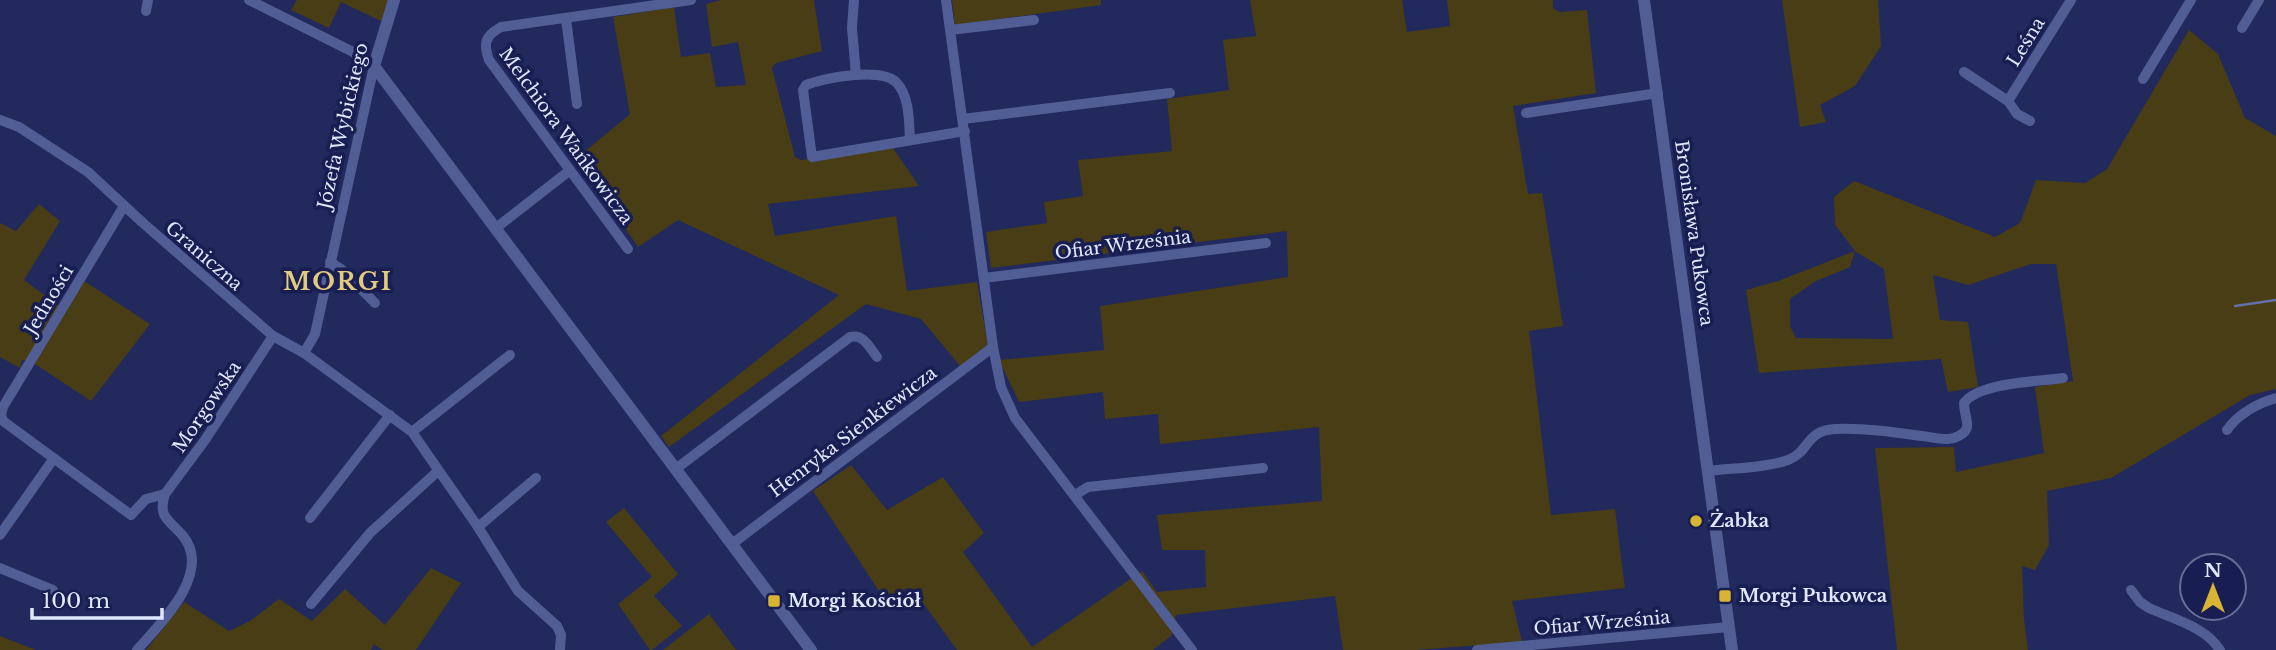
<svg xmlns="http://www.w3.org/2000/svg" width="2276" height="650" font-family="'Libre Baskerville',serif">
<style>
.green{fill:#493d15;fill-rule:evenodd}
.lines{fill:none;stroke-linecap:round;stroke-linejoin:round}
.stream{stroke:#656faa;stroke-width:2.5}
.minor{stroke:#515e96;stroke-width:10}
.tertiary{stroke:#515e96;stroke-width:12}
.poi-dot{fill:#d7b434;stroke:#181e51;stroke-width:2.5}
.labels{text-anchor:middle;stroke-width:7;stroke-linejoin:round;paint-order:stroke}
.street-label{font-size:18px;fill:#e1e7fb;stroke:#181e51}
.poi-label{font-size:18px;font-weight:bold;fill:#e1e7fb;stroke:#181e51;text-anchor:start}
.district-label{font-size:24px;font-weight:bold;letter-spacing:2px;fill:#e2ca7e;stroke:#181e51}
</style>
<rect width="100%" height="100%" fill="#21295d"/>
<g class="green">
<path d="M297 0H389L381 21 341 2 329 28 291 10Z"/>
<path d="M722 0H814L822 51 776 63 772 68 795 157 801 160 893 148 919 186 768 204 775 236 896 216 907 291 977 282 988 345 960 366 921 319 866 304 669 447 661 436 839 295 678 220 638 247 577 158 630 114 613 17 674 7 681 57 710 53 716 87 746 85 738 42 712 47 706 4Z"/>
<path d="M952 0H1101V5L955 25Z"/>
<path d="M1250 0H1402L1407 32 1450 26 1447 0H1553V8L1559 12 1587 10 1596 93 1513 106 1528 194 1542 193 1563 326 1529 331 1551 515 1615 509 1625 588 1512 601 1522 642 1415 650H1343L1335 596 1176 615 1172 635 1153 650H957L913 589 907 588 885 600 813 491 851 465 887 510 943 477 984 533 963 552 1032 647 1142 571 1157 592 1206 587 1205 550H1162L1157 515 1322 501 1319 427 1160 444 1158 414 1105 419 1103 392 1019 402 999 360 1104 350 1100 306 1288 277 1287 231 991 268 986 232 1047 223 1044 202 1083 196 1078 160 1172 151 1167 99 1229 90 1223 40 1256 36Z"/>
<path d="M1782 0H1878L1881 46 1855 86 1820 105 1826 122 1800 127Z"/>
<path d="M2189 30 2218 54 2245 118 2276 136V389L2250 395 2111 478 2047 491 2049 545 2035 570 2022 566 2024 619 2028 650H1897L1875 448 1954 447 1956 472 2044 453 2035 387 2073 381 2056 264H2031L1968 285 1933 275 1940 320 1968 322 1978 387 1948 392 1941 359 1759 373 1746 290 1778 281 1855 251 1835 225 1834 197 1854 181 1995 237 2020 223 2036 180 2085 183 2107 169ZM1855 251 1884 269 1893 339 1796 338 1790 326V299L1814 282 1850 267Z"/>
<path d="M39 204 60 221 24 280 60 307 78 277 150 324 91 401 29 360H22L20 368 0 357V223L16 231Z"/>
<path d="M624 508 678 574 654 596 682 626 652 650H650L618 604 652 577 606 522Z"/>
<path d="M431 568 461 583 416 650H382L374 644 371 650H146L184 602 229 631 250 621 279 599 312 621 345 589 385 625Z"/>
<path d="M709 614 736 650H663Z"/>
<path d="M0 636 36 650H0Z"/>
</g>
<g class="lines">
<path class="stream" d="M2235 306 2276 300"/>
<g class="minor">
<path d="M249 0 361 56 374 66 315 334 304 353"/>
<path d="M854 0 852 28 856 75"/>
<path d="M946 0 993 347 1001 387 1015 418 1192 650"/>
<path d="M146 11 148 0"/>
<path d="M566 19 577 104"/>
<path d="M2242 28 2259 0"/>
<path d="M950 30 1034 20"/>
<path d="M1964 72 2008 101 2017 114 2030 121"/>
<path d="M2143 79 2191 0"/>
<path d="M2008 101 2071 0"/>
<path d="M1526 113 1658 93"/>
<path d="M963 119 1170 93"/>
<path d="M0 120 19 127 88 172 143 223 273 336 304 353 412 432 478 527 518 591 557 626 561 635 560 650"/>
<path d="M910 140C909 123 910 96 896 82 880 67 825 78 806 85L803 90 812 157 965 131"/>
<path d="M124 206 3 407 1 415 3 421 131 515 146 499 165 494"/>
<path d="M496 228 569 171"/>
<path d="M628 249 489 60C483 43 485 36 501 27L691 0"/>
<path d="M330 262 341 269 375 303"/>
<path d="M984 278 1266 243"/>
<path d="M2227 430C2238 414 2258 403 2276 398"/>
<path d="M412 432 510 355"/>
<path d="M677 468 850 337C864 334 869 347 877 357"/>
<path d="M1708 471C1732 468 1766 468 1788 460 1810 452 1805 430 1836 429 1865 428 1893 432 1922 436 1932 437 1945 441 1954 438 1976 430 1964 420 1964 403 1979 382 2037 382 2063 378"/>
<path d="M1075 495 1088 487 1263 468"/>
<path d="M310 518 390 415"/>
<path d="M478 527 536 478"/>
<path d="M0 535 54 458"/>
<path d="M732 544 993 347"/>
<path d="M0 568 53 590"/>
<path d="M2131 590 2140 602 2149 608C2173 619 2206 627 2220 650"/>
<path d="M311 604 370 533 438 471"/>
<path d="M137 650C160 624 213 573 183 536 170 520 157 518 165 494L205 440 273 336"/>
<path d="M1477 650 1729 627"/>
</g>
<g class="tertiary">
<path d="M394 0 374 66 811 650"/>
<path d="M1644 0 1732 650"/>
</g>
</g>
<g class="poi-dot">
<circle cx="1696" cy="521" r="7"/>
<rect x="1718" y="589" width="14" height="14" rx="3.5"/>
<rect x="767" y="594" width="14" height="14" rx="3.5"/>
</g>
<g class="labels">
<g class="street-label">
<text transform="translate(2026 42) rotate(-58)" y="6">Leśna</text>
<text transform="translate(343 126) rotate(-77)" y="6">Józefa Wybickiego</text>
<text transform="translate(566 136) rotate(54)" y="6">Melchiora Wańkowicza</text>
<text transform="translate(1694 233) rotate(82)" y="6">Bronisława Pukowca</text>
<text transform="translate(1123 245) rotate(-7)" y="6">Ofiar Września</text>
<text transform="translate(204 256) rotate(41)" y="6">Graniczna</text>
<text transform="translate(49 300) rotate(-59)" y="6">Jedności</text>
<text transform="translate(207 407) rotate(-56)" y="6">Morgowska</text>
<text transform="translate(853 432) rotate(-37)" y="6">Henryka Sienkiewicza</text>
<text transform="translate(1602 623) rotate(-5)" y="6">Ofiar Września</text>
</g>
<g class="poi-label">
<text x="1710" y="527">Żabka</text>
<text x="1739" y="602">Morgi Pukowca</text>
<text x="788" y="607">Morgi Kościół</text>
</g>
<g class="district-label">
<text x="338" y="290">MORGI</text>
</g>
</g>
<g transform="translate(2213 587)"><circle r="33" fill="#181e51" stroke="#686e95" stroke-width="2"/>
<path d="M0-5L12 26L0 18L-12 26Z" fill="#d7b434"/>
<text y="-10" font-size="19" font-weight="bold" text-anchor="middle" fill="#e1e7fb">N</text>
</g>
<path d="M32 608v10h130v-10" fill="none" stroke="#e1e7fb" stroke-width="3.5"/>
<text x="42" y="608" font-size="21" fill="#e1e7fb" stroke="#181e51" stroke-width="5" paint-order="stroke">100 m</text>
</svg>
